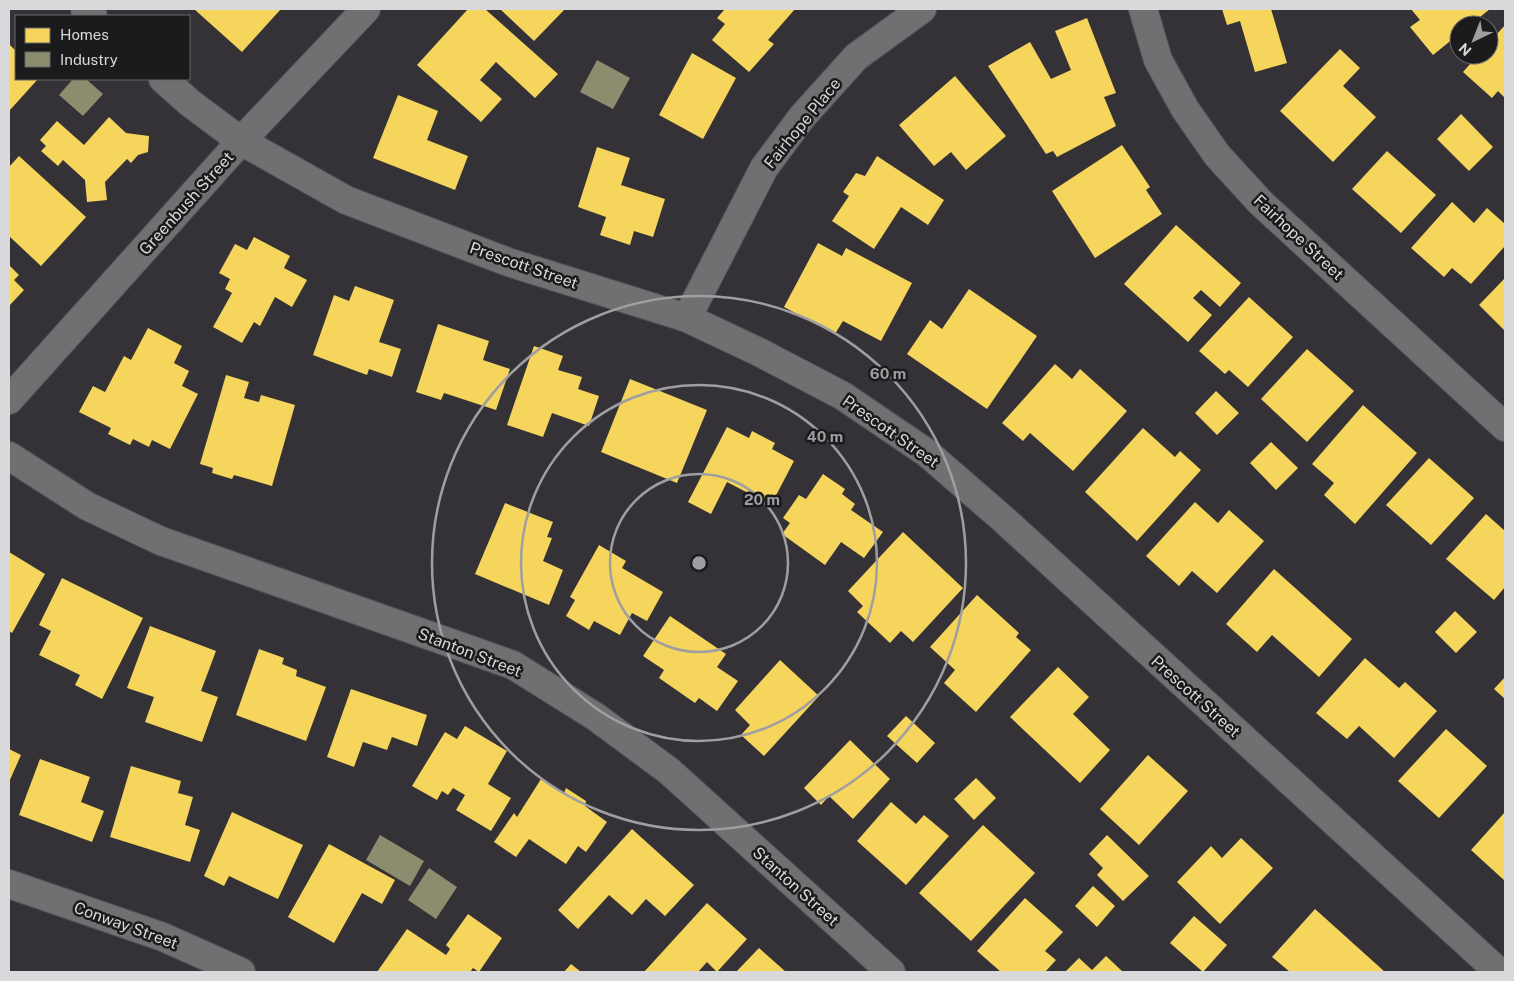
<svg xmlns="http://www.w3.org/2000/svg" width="1514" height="981" font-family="'Public Sans',sans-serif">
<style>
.homes{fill:#f6d55c}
.industry{fill:#8c8c6e}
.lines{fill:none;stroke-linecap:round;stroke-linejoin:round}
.minor-casing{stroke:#515053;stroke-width:30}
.minor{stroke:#706f72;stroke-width:28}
.ring{fill:none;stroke:#9f9ea1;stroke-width:2.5}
.labels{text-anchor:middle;stroke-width:5;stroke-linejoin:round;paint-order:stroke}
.street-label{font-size:16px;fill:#d9d8db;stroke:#1b1a1c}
.centre{fill:#9f9ea1;stroke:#1b1a1c;stroke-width:2.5}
.ring-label{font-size:15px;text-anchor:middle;font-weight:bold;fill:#9f9ea1;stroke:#1b1a1c;stroke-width:5;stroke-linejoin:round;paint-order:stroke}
</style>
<rect width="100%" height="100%" fill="#343236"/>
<g class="homes">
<path d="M194 9H281L242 52Z"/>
<path d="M468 9H485L558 74 535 98 496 62 480 80 502 99 481 122 417 65Z"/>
<path d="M500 9H565L534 41Z"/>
<path d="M725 9H795L768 40 774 44 749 72 712 40 725 24 717 18Z"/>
<path d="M1222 9H1271L1287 63 1255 72 1240 21 1227 25Z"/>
<path d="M1411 9H1490L1470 25H1459V34L1433 55 1410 27 1420 20Z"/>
<path d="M1087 18 1116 93 1104 97 1116 126 1057 157 1053 151 1046 154 988 66 1030 42 1051 79 1071 70 1055 31Z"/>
<path d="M1505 25V98L1498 91 1492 98 1463 72 1478 55H1489V43Z"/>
<path d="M9 44 16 51V79H38L10 110Z"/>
<path d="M1340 49 1360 68 1343 86 1376 117 1333 162 1280 111Z"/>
<path d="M692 53 736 78 703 139 659 115Z"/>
<path d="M955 76 1006 136 966 170 951 152 934 166 899 125Z"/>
<path d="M398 95 438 111 427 140 468 156 455 190 373 158Z"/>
<path d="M1461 114 1493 147 1469 171 1437 139Z"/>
<path d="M109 117 126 133 149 136 148 152 138 155 131 163 127 159 105 182 107 200 87 202 85 180 63 160 58 166 41 151 46 146 40 140 57 121 84 145Z"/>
<path d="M1122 145 1150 187 1146 190 1162 214 1095 258 1052 191Z"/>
<path d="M597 147 630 158 621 185 665 199 653 237 634 231 630 245 600 235 606 217 578 207Z"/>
<path d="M1387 151 1436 195 1401 233 1352 189Z"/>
<path d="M19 156 86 217 41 266 9 236V167Z"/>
<path d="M877 156 944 200 928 225 901 207 874 249 832 221 849 196 843 192 856 173 865 176Z"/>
<path d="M1452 202 1474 223 1487 208 1505 224V246L1471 284 1452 268 1444 277 1411 248Z"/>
<path d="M1176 225 1241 283 1220 307 1201 290 1193 298 1212 315 1188 342 1124 284Z"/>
<path d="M254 237 290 256 284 268 307 280 292 307 275 297 260 326 254 322 242 343 213 327 232 293 225 289 230 279 219 273 235 244 247 250Z"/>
<path d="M818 243 842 256 846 248 912 283 881 341 843 321 835 334 784 307Z"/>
<path d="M9 265 19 275 14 280 24 290 9 306Z"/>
<path d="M1505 278V331L1479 305Z"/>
<path d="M355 286 394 300 379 342 401 349 392 377 369 369 367 375 313 355 334 295 349 301Z"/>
<path d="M969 289 1037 336 987 409 907 354 930 320 942 329Z"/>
<path d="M1249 297 1293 337 1248 387 1229 370 1225 374 1199 351Z"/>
<path d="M438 324 489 341 483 360 510 369 496 410 444 393 441 400 416 392Z"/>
<path d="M148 328 182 346 174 363 189 371 182 386 198 394 170 449 152 440 149 447 133 439 130 445 108 434 111 428 79 412 93 386 105 392 124 356 131 360Z"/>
<path d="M534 346 563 356 558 370 582 377 578 389 599 396 589 426 552 413 543 437 507 425Z"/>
<path d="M1307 349 1354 391 1307 442 1261 399Z"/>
<path d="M1055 364 1072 379 1080 369 1127 411 1073 471 1030 433 1023 441 1002 423Z"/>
<path d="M226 375 249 382 244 398 259 402 261 395 295 405 272 486 234 475 232 479 212 473 213 468 200 464Z"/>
<path d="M630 379 707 410 677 483 601 452Z"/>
<path d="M1216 391 1239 413 1217 435 1195 413Z"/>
<path d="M1363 405 1417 453 1355 524 1324 495 1334 483 1312 464Z"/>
<path d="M727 427 749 438 752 431 775 443 772 449 794 461 771 505 727 482 711 514 688 502Z"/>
<path d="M1143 428 1175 457 1180 451 1201 470 1137 541 1085 492Z"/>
<path d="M1271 442 1298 468 1276 490 1250 463Z"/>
<path d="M1429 458 1474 498 1431 545 1386 505Z"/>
<path d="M823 474 845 489 842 494 855 504 851 510 883 532 864 558 841 542 825 565 782 534 790 523 783 518 799 495 806 499Z"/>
<path d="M1195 502 1218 523 1229 510 1264 541 1217 593 1192 571 1179 586 1146 556Z"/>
<path d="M505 503 553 522 547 537 552 538 543 561 563 570 549 605 475 574Z"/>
<path d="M1486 514 1505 531V587L1494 600 1446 559Z"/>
<path d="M903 532 963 588 913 642 901 631 890 643 857 612 863 606 848 591Z"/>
<path d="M599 545 626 561 622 568 663 592 647 621 632 613 620 635 594 621 589 630 566 616 575 600 570 597Z"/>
<path d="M9 552 45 574 12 633 9 631Z"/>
<path d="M1274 569 1352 639 1319 677 1272 635 1257 652 1226 624Z"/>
<path d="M62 578 143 618 102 699 75 685 80 675 39 655 51 631 39 625Z"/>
<path d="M977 595 1019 633 1016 637 1031 650 976 712 944 683 955 670 930 647Z"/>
<path d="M1455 611 1477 632 1456 653 1435 632Z"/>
<path d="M670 616 726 654 717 667 738 681 717 711 699 698 695 703 659 678 664 670 643 656Z"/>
<path d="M150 626 216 651 201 691 218 697 202 742 145 722 154 697 127 688Z"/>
<path d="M259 649 284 658 282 664 297 670 296 676 326 687 306 741 236 715Z"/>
<path d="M1365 658 1399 688 1405 682 1437 711 1394 758 1359 726 1347 739 1316 713Z"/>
<path d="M780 660 819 696 764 756 741 735 750 725 735 710Z"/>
<path d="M1058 667 1089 697 1073 714 1110 750 1080 783 1010 717Z"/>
<path d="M1505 677V699L1494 689Z"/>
<path d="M351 689 427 715 417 746 392 737 387 750 363 742 354 767 327 757Z"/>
<path d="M906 716 935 743 917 763 887 736Z"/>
<path d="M465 726 507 751 488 784 511 798 491 831 456 810 465 795 453 788 448 795 442 791 437 800 412 786 445 732 457 739Z"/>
<path d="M1446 729 1487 766 1439 818 1398 781Z"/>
<path d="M850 740 890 779 853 819 829 796 821 805 804 788Z"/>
<path d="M9 749 21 755 9 782Z"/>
<path d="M1148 755 1188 791 1139 845 1100 809Z"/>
<path d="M40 759 90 777 81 802 104 811 92 842 19 815Z"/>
<path d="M131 766 181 781 178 793 193 797 185 825 200 830 190 862 110 837Z"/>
<path d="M976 778 996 798 974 820 954 799Z"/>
<path d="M541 779 564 793 566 788 586 801 585 806 607 822 586 852 578 846 566 864 529 839 516 857 494 842 514 813 517 817Z"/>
<path d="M891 802 916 824 924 815 949 836 906 885 857 841Z"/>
<path d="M232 812 303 845 278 899 229 876 224 886 204 876Z"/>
<path d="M1505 812V881L1471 850Z"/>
<path d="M983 825 1035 873 971 941 919 893Z"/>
<path d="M632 829 694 885 665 916 646 899 632 915 609 895 578 929 558 910Z"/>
<path d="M1107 835 1149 876 1123 901 1097 875 1103 868 1089 854Z"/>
<path d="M1241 838 1273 868 1220 924 1177 882 1211 846 1222 858Z"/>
<path d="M329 844 395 880 382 904 362 893 334 943 288 917Z"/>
<path d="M1093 886 1115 906 1097 927 1075 906Z"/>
<path d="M1025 898 1063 932 1045 951 1056 960 1045 972H1001L977 951Z"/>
<path d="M707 903 747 939 717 972 707 962 698 972H644Z"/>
<path d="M1315 909 1385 972H1290L1272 957Z"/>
<path d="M468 914 502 938 479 972 473 968 470 972H377L407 929 446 955 450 949 446 945Z"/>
<path d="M1194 916 1227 945 1203 972 1170 943Z"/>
<path d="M759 948 786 972H736Z"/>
<path d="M1106 956 1123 972H1065L1079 958 1092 970Z"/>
<path d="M571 964 581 972H564Z"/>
</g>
<g class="industry">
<path d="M597 60 630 78 613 109 580 92Z"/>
<path d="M73 79H86L103 94 83 116 59 95Z"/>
<path d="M380 835 424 861 410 886 366 860Z"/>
<path d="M429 868 457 887 436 919 408 900Z"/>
</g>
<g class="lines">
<defs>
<g id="minor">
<path d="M85 9 93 16"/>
<path d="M1143 9 1158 60 1185 109 1217 155 1261 203 1505 427"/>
<path d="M163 79 190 103 241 141 346 200 508 262 687 318 759 352 843 396 927 453 1002 518 1499 972"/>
<path d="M687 318 764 168 802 117 856 57 922 9"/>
<path d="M9 400 241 141 366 9"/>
<path d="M9 456 87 506 161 541 513 665 596 717 669 771 891 972"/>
<path d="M9 884 163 937 241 972"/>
</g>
</defs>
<use href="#minor" class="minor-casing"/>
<use href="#minor" class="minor"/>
</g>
<g class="ring">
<circle cx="699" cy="563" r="89"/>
<circle cx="699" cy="563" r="178"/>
<circle cx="699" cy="563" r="267"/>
</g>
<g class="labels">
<g class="street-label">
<text transform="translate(802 123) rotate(-51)" y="6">Fairhope Place</text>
<text transform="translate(186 203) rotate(-48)" y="6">Greenbush Street</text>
<text transform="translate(1299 237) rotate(43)" y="6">Fairhope Street</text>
<text transform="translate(524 265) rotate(19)" y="6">Prescott Street</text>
<text transform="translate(891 431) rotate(35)" y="6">Prescott Street</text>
<text transform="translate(470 652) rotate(21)" y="6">Stanton Street</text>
<text transform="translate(1196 696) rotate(42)" y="6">Prescott Street</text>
<text transform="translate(796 886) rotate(42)" y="6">Stanton Street</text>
<text transform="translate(126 925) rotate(20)" y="6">Conway Street</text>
</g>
</g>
<circle cx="699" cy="563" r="8" class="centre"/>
<g class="ring-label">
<text x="888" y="379">60 m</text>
<text x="825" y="442">40 m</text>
<text x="762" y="505">20 m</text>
</g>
<rect width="1514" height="981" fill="none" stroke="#d9d8db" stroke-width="20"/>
<rect x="15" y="15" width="175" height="65" fill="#1b1a1c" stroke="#676668"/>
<rect x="25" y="28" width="25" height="15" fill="#f6d55c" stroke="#676668"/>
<text x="60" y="40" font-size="15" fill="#d9d8db">Homes</text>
<rect x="25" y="52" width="25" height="15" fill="#8c8c6e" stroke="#676668"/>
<text x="60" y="65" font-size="15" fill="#d9d8db">Industry</text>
<g transform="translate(1474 40) rotate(223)"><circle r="24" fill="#1b1a1c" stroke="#676668"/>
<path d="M0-4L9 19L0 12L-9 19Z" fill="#9f9ea1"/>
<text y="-8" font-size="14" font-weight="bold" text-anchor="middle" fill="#d9d8db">N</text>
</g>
</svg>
